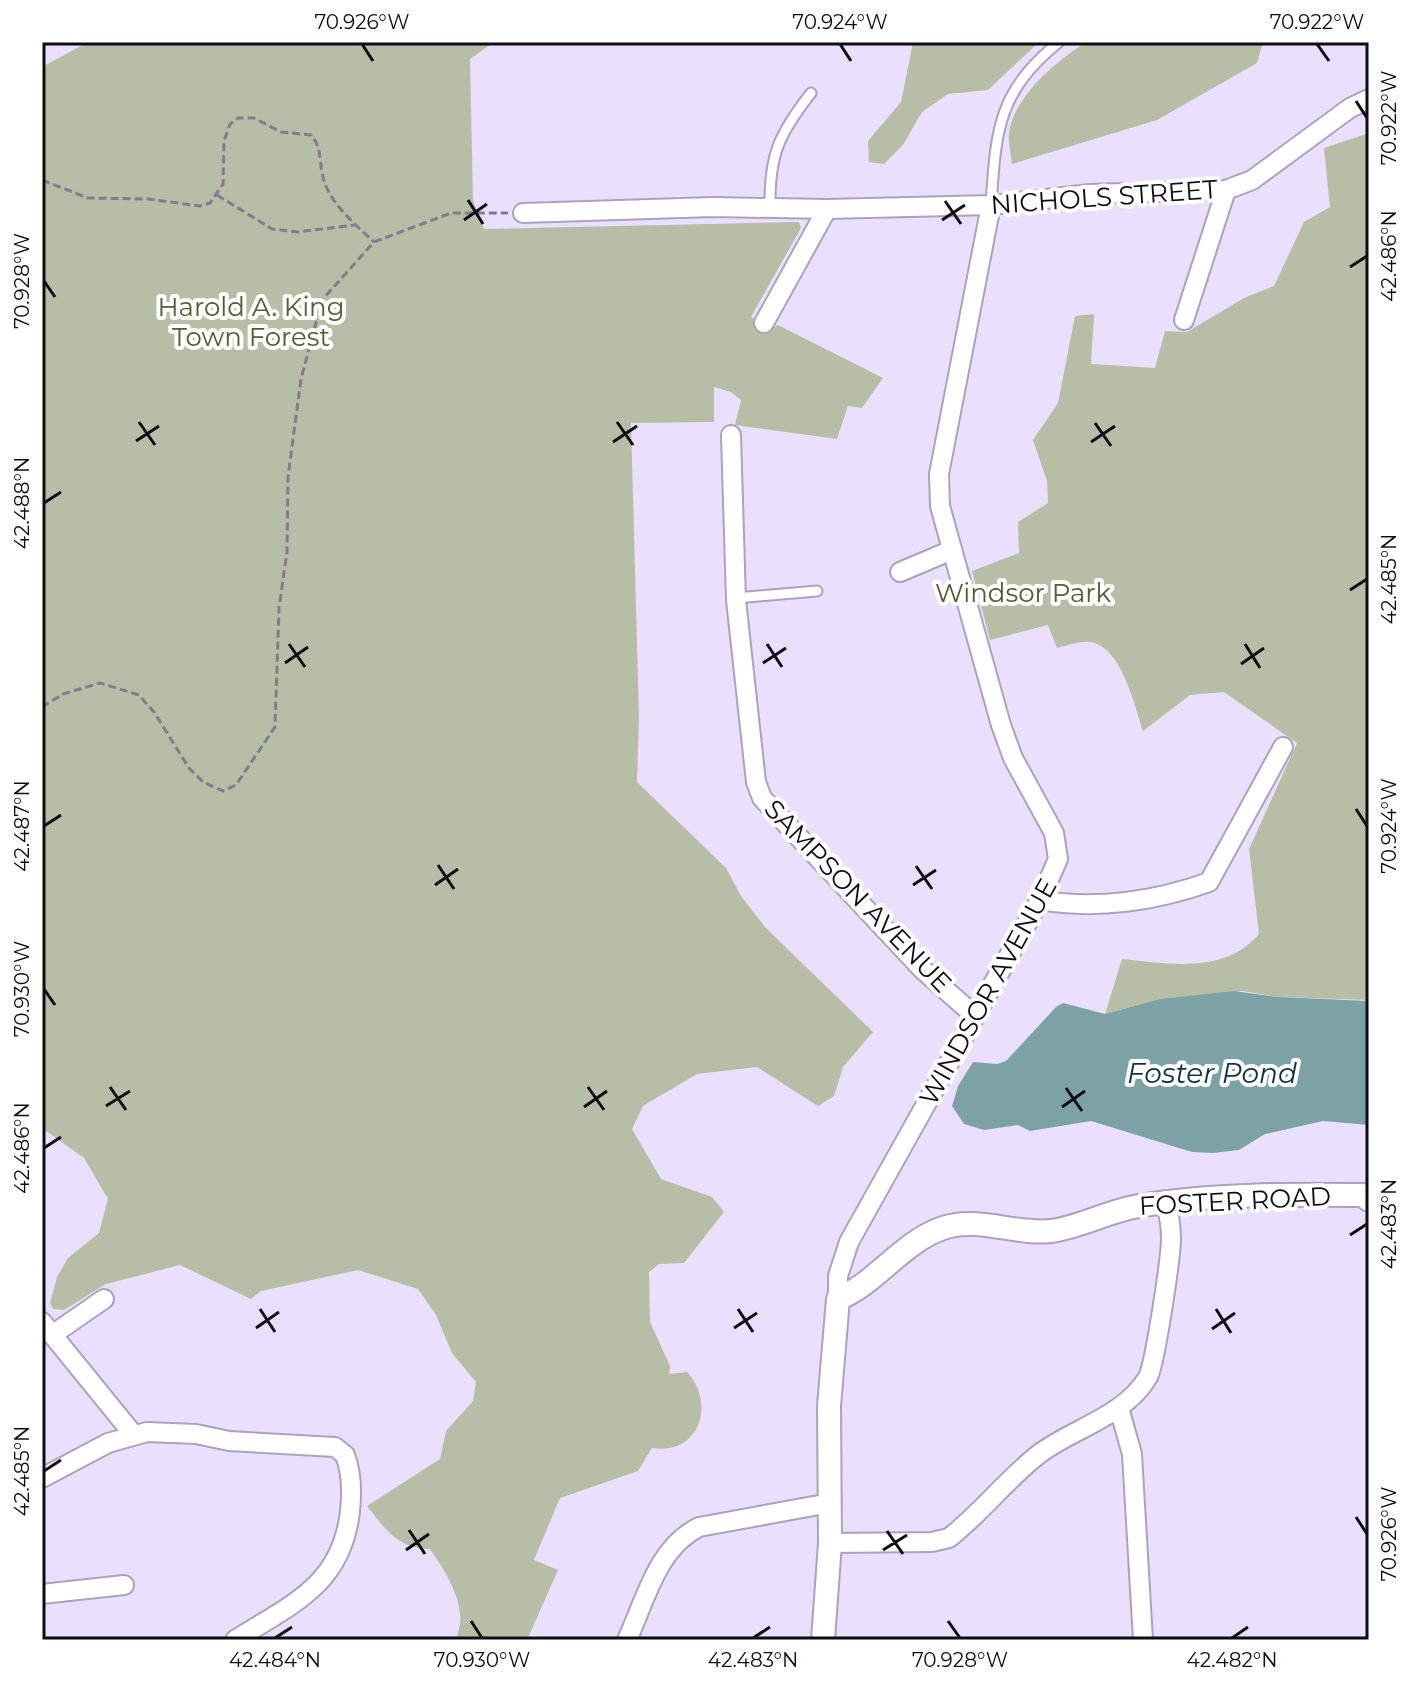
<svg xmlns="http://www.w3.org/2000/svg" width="1411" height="1682" font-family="Montserrat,sans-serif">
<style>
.green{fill:#b6bea6}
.water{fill:#7da2a6}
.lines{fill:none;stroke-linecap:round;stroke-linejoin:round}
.service-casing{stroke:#aca2bd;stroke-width:13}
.minor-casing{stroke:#aca2bd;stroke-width:22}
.tertiary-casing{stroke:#aca2bd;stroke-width:26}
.path{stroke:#837c90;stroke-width:3;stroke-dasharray:8 4;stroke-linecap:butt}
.service{stroke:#fff;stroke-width:9}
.minor{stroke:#fff;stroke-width:18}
.tertiary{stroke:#fff;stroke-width:22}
.ticks{fill:none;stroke:#0f0b15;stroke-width:3}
.labels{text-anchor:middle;stroke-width:8;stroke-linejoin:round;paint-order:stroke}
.street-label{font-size:26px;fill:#0f0b15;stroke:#fff}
.park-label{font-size:26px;fill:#505e30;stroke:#fff}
.water-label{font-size:28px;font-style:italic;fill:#0c3237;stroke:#fff}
.neatline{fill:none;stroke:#0f0b15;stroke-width:3}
.ticks-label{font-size:20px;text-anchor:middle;fill:#0f0b15}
</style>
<rect width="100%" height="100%" fill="#eae0fd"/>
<g class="green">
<path d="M88 42H494L470 59 473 200 484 229 799 222 801 228 751 317 771 329 778 325 883 378 862 408 848 406 837 439 735 425 741 400 731 392 714 387V422L631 423 639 717 637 782 726 868 741 896 765 927 873 1032 843 1067 834 1096 818 1106 757 1067 697 1074 643 1106 632 1129 661 1179 712 1197 724 1212 684 1263 659 1264 649 1272 650 1322 670 1366 669 1374 687 1372C716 1403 700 1456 652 1448L638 1471 560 1498 534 1560 558 1570 527 1640H455C471 1610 447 1574 430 1549 397 1548 387 1531 367 1506L440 1459 446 1431 473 1401 476 1382 452 1353 436 1315 418 1289 358 1270 261 1291 251 1299 180 1265 106 1284 64 1310 53 1309 50 1303 57 1277 68 1258 99 1233 108 1199 84 1158 46 1131 42 1133V67Z"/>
<path d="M913 42H1039L988 90 948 94 922 112 903 145 884 164 869 162 868 141 901 102Z"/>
<path d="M1086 42H1263L1257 63 1157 120 1012 164C1011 154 1008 142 1009 132 1016 94 1056 62 1086 42Z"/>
<path d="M1369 133V1000L1278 997 1243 991 1160 999 1105 1014 1122 959C1170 964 1225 974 1259 934L1249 849 1297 743 1224 692 1190 695 1143 731C1135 707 1121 644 1089 642 1079 641 1066 646 1057 648L1048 625 990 640 972 571 1019 553 1018 522 1048 503 1047 481 1033 440 1058 403 1075 316 1094 314 1091 364 1155 368 1165 331 1187 332 1244 298 1274 286 1304 222 1330 207 1324 148Z"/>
</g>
<path class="water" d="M1234 991 1278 997 1369 1001V1125L1323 1121 1265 1134 1239 1150 1213 1153 1192 1152 1091 1121 1030 1131 1018 1125 984 1130 964 1124 952 1106 958 1086 973 1062 997 1064 1006 1061 1056 1007 1063 1003 1105 1014 1160 999Z"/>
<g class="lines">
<defs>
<g id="service">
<path d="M991 205C996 131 997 92 1059 42"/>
<path d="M770 208C769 155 779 134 811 93"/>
<path d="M736 598 817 591"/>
</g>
<g id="minor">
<path d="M523 213 713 207 827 209 991 205 1090 194 1226 190 1252 180 1350 108 1369 99"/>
<path d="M1184 320 1226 190"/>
<path d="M764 323 827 209"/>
<path d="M731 435 736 600 756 782 762 798 922 969 975 1016"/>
<path d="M900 572 952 550"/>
<path d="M1040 900C1095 910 1157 901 1209 882L1283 747"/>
<path d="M838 1299V1276L849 1242 1040 900 1058 859 1054 833 1013 758 1001 725 940 506 939 474 991 205"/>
<path d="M42 1322 133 1434"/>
<path d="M52 1335 104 1299"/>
<path d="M1119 1408 1132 1454 1143 1640"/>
<path d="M42 1478 108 1443 147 1432 196 1434 229 1441 335 1447 345 1455C352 1473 352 1492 350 1511 342 1585 292 1604 235 1640"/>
<path d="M830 1543 932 1542 949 1538C982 1512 1007 1479 1039 1454 1074 1428 1125 1416 1148 1377 1155 1364 1171 1257 1171 1238 1171 1225 1169 1214 1165 1202"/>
<path d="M42 1594 124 1585"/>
<path d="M627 1640C646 1599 657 1548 699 1527L830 1503"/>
</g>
<path id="tertiary" d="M823 1640 830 1543 829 1406 838 1299C878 1282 902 1242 943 1228 978 1216 1015 1235 1051 1231 1081 1227 1108 1211 1139 1206 1212 1194 1289 1194 1363 1195L1369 1200"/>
</defs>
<use href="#service" class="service-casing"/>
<use href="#minor" class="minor-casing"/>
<use href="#tertiary" class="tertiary-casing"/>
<g class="path">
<path d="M42 180 88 198 148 199 200 206 210 203 223 184 224 141 230 124 238 118H254L281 132 311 135C322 147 319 162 323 177 329 203 355 224 374 242"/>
<path d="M217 195 272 229 297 232 355 225"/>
<path d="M42 707 63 694 100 683 139 695 154 712 189 768 203 782 223 791 236 785 275 727 279 608 287 552 288 477 301 379 322 300 374 242 451 213H508"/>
</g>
<use href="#service" class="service"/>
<use href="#minor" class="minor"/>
<use href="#tertiary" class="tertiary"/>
</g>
<path class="ticks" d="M362 44 373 61M840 44 851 61M1317 44 1329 61M1356 101 1367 118M468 200 483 224M945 201 961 224M464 220 487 204M942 220 965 205M1350 267 1367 256M44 281 55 297M139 422 155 445M617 422 633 445M1095 423 1111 446M136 441 159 426M613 442 637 426M1091 442 1115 426M44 503 61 492M1350 590 1367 579M289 644 305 667M767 644 782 667M1245 644 1260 668M285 663 308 647M763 663 786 648M1241 664 1264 648M1356 809 1367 826M44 826 61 815M438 865 454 889M916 866 932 889M435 885 458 869M913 885 936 870M44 989 55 1005M110 1087 126 1110M588 1087 604 1110M1066 1088 1082 1111M106 1106 130 1091M584 1107 607 1091M1062 1107 1085 1091M44 1148 61 1137M1350 1235 1367 1224M260 1309 275 1332M738 1309 753 1332M1216 1309 1231 1333M256 1328 279 1312M734 1328 757 1313M1212 1329 1235 1313M44 1471 61 1460M1356 1517 1367 1534M409 1530 425 1554M887 1531 903 1554M406 1550 429 1534M883 1550 907 1535M471 1621 482 1638M948 1621 960 1638M275 1638 292 1627M753 1638 770 1627M1232 1638 1248 1627"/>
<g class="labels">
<g class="street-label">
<text transform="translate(1104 197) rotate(-4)" y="9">NICHOLS STREET</text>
<text transform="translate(858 896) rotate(46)" y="9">SAMPSON AVENUE</text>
<text transform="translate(988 992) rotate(-61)" y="9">WINDSOR AVENUE</text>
<text transform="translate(1235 1201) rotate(-3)" y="9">FOSTER ROAD</text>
</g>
<g class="park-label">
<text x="251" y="316">Harold A. King<tspan x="251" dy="30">Town Forest</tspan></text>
<text x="1023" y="602">Windsor Park</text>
</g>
<g class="water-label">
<text x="1212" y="1083">Foster Pond</text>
</g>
</g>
<rect width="1411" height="1682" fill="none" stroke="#ffffff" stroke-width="88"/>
<rect x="44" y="44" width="1323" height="1594" class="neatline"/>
<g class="ticks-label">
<text x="362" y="29">70.926°W</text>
<text x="840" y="29">70.924°W</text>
<text x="1317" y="29">70.922°W</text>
<text transform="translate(1389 118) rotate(-90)" y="7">70.922°W</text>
<text transform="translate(1389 256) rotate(-90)" y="7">42.486°N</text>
<text transform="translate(22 281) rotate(-90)" y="7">70.928°W</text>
<text transform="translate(22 503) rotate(-90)" y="7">42.488°N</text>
<text transform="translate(1389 579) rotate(-90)" y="7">42.485°N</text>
<text transform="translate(1389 826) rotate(-90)" y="7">70.924°W</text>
<text transform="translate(22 826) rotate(-90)" y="7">42.487°N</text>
<text transform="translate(22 989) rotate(-90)" y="7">70.930°W</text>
<text transform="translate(22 1148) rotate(-90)" y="7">42.486°N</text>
<text transform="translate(1389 1224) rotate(-90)" y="7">42.483°N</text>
<text transform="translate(22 1471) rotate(-90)" y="7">42.485°N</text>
<text transform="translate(1389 1534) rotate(-90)" y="7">70.926°W</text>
<text x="275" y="1667">42.484°N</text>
<text x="482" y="1667">70.930°W</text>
<text x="753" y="1667">42.483°N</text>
<text x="960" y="1667">70.928°W</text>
<text x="1232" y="1667">42.482°N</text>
</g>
</svg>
